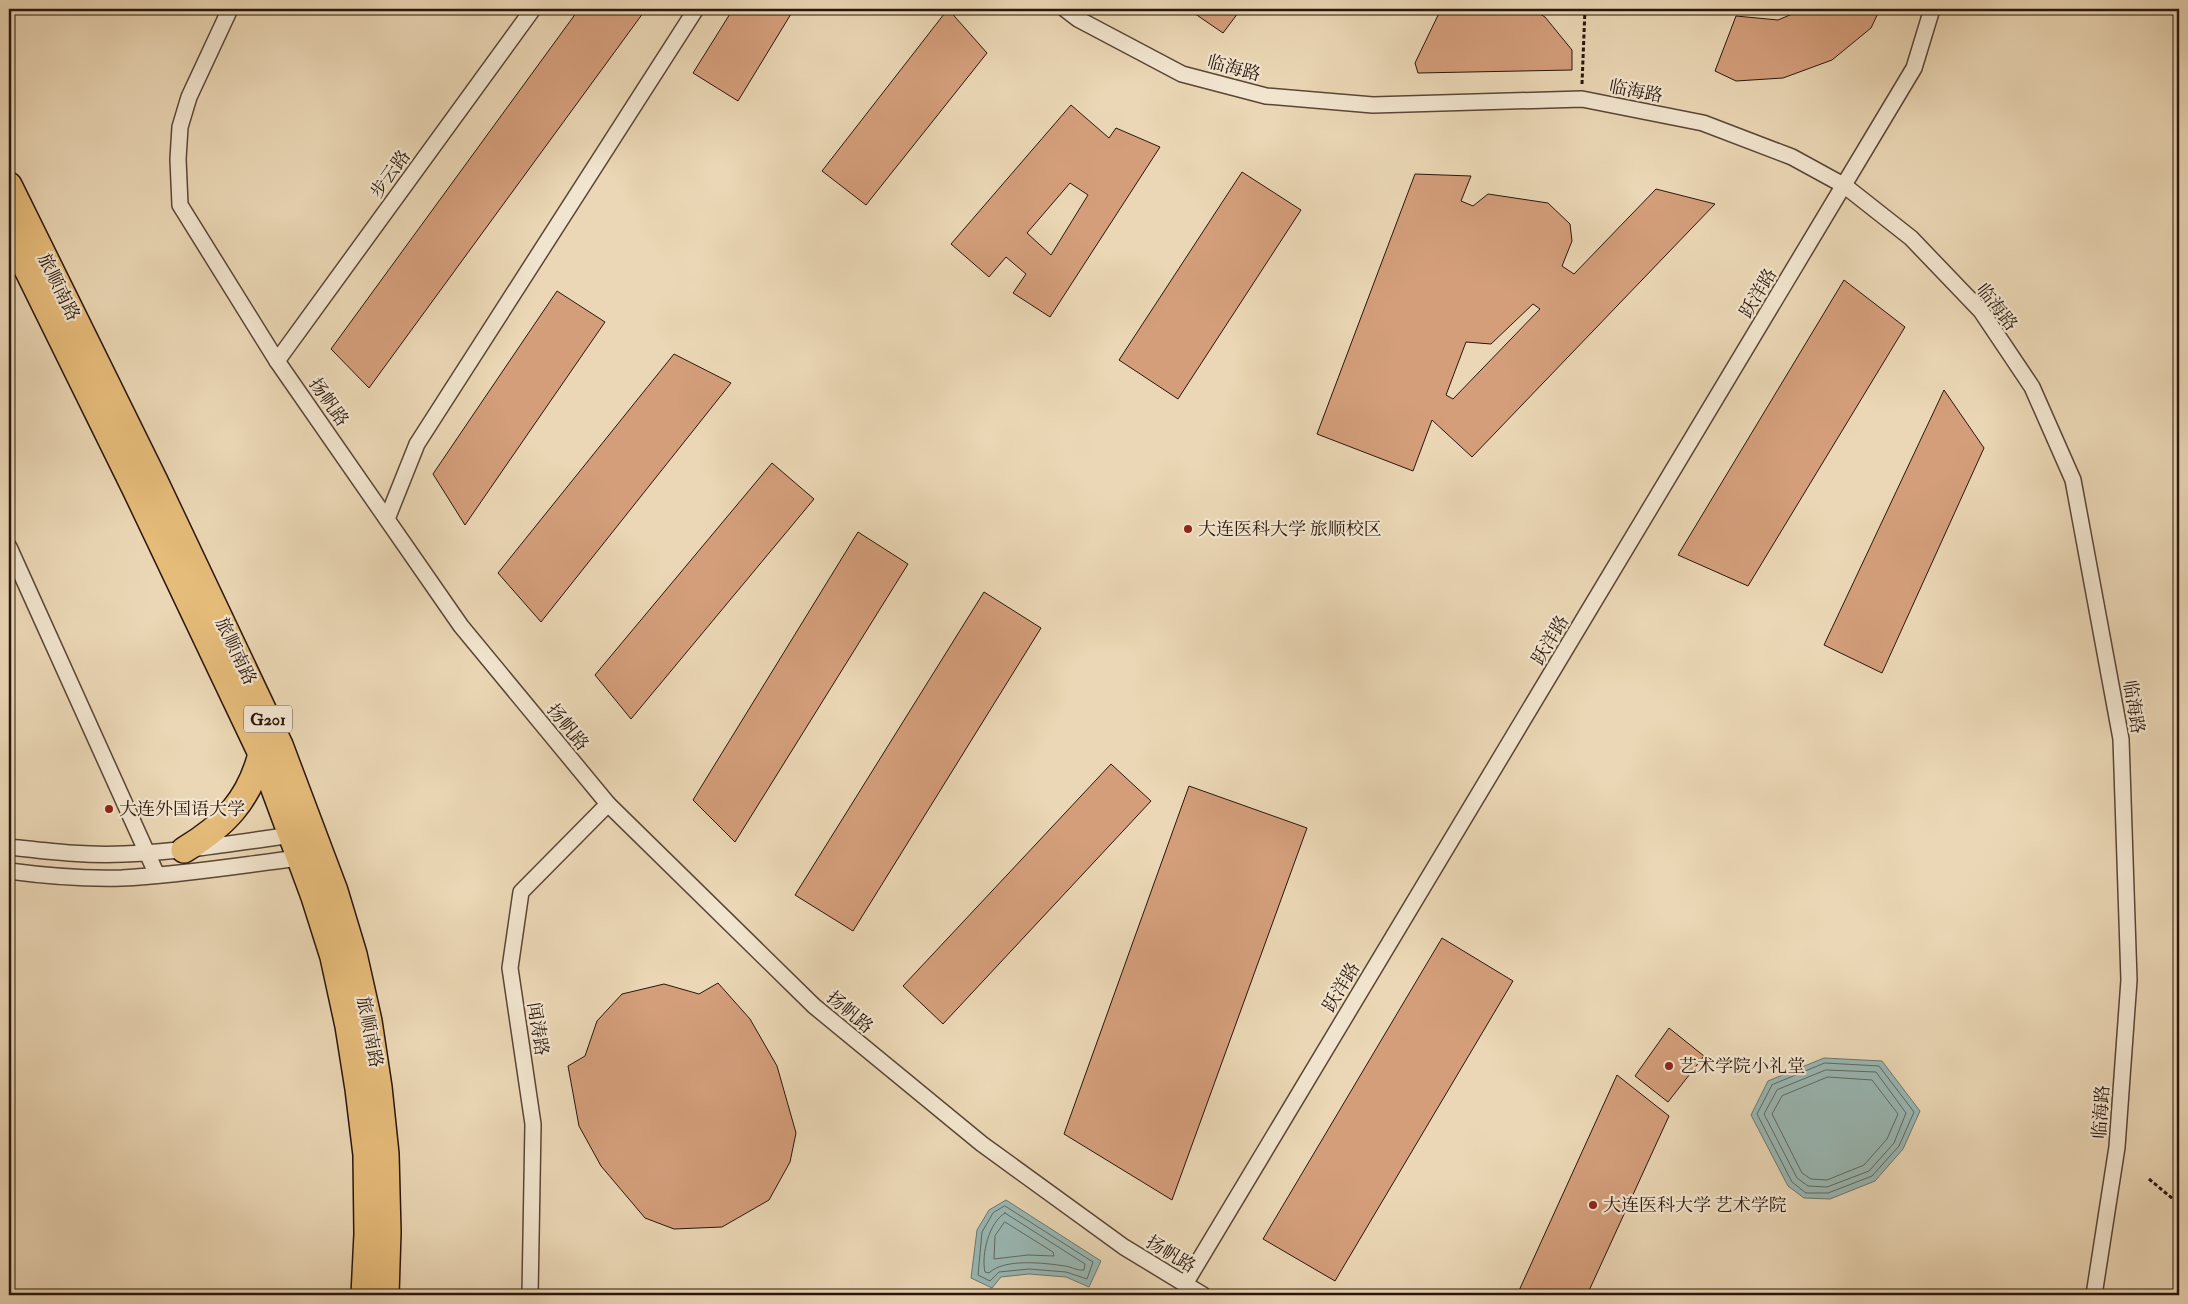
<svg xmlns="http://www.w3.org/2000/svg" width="2188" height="1304" font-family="'IM FELL Double Pica','Noto Serif SC',serif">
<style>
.water{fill:#99b8b4;stroke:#6c7771}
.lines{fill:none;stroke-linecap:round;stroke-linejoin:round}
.shore{stroke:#616760;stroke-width:1}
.building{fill:#d49e7b;stroke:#29160c;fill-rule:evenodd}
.minor-casing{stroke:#5a4636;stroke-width:18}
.trunk-casing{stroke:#29160c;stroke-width:28}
.path{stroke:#29160c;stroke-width:3;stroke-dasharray:4 2.5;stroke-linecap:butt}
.minor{stroke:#f2e5cf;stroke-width:15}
.trunk{stroke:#e6bc7a;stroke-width:25}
.poi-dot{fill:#8f2418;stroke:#f2e5cf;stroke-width:2}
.labels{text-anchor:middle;stroke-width:4.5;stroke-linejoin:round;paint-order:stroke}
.shield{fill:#f2e5cf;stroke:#655446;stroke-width:1}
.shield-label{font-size:16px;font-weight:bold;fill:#29160c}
.street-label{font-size:18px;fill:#29160c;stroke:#f2e5cf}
.poi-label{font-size:18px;fill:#29160c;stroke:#f2e5cf;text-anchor:start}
</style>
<rect width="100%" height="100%" fill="#ebd7b5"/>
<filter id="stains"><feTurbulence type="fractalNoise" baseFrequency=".004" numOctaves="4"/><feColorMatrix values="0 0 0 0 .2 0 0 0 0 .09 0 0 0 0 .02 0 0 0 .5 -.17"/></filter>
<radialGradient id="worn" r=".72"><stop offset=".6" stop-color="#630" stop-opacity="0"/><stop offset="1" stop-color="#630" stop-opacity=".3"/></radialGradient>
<g class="water">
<path d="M1824 1058 1882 1061 1920 1111 1903 1149 1875 1181 1830 1199 1804 1198 1788 1186 1751 1115 1768 1081Z"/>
<path d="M1006 1200 1101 1261 1089 1287 1066 1277 1029 1274 1001 1277 992 1288 971 1278 977 1230 989 1210Z"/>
</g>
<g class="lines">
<g class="shore">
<path d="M1825 1063 1879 1066 1914 1112 1899 1146 1872 1176 1828 1193H1806L1792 1182 1757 1114 1772 1085Z"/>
<path d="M1826 1070 1876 1072 1906 1113 1894 1143 1869 1171 1827 1187 1808 1186 1797 1178 1764 1114 1777 1090Z"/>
<path d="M1828 1077 1872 1080 1898 1114 1887 1139 1864 1165 1827 1180 1811 1179 1802 1173 1772 1114 1782 1096Z"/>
<path d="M1005 1206 1093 1262 1087 1279 1066 1272 1029 1269 999 1272 990 1281 978 1275 982 1232 993 1213Z"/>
<path d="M1005 1213 1085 1264 1084 1270C1078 1271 1072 1267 1065 1266 1045 1263 1004 1258 989 1273L985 1272C981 1255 989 1222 1005 1213Z"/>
<path d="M1005 1222 1053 1252 1054 1256 1028 1255 994 1259 995 1236Z"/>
</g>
</g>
<g class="building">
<path d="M579 9H646L369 388 331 349Z"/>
<path d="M733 9H794L738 101 693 73Z"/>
<path d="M948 9 987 53 866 205 822 171Z"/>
<path d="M1188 9H1241L1223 33Z"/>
<path d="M1441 9H1532L1545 17 1572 50V70L1418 73 1415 63Z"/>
<path d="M1804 9H1880L1871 28 1832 60 1783 78 1736 81 1715 71 1736 16 1778 20Z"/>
<path d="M1071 105 1109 138 1116 128 1160 147 1050 317 1013 293 1026 274 1006 257 989 277 951 244ZM1070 183 1088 195 1051 255 1027 233Z"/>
<path d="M1242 172 1301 210 1178 399 1119 360Z"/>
<path d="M1415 174 1471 176 1461 201 1473 206 1488 194 1548 203 1570 224 1572 241 1562 266 1574 274 1656 189 1715 204 1472 457 1432 420 1413 471 1317 434ZM1533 304 1540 309 1453 399 1446 395 1466 342 1491 344Z"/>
<path d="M1844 280 1905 327 1748 586 1678 555Z"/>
<path d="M557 291 605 322 465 525 433 474Z"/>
<path d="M674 354 731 383 541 622 498 573Z"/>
<path d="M1944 390 1984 448 1882 673 1824 645Z"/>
<path d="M772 463 814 499 631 719 595 675Z"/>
<path d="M858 532 908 564 735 842 693 800Z"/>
<path d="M984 592 1041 628 853 931 795 895Z"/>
<path d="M1111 764 1151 801 943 1024 903 986Z"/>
<path d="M1189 786 1307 828 1172 1200 1064 1134Z"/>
<path d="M1442 938 1513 981 1335 1281 1263 1239Z"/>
<path d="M718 983 750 1019 777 1066 796 1133 790 1162 769 1200 722 1227 674 1229 645 1218 601 1166 579 1126 568 1066 585 1056 597 1021 622 994 664 984 699 994Z"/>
<path d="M1669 1028 1704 1056 1668 1102 1635 1076Z"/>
<path d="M1617 1075 1669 1116 1587 1295H1517Z"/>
</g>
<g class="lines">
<defs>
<g id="minor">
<path d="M230 9 189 97 180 127 178 159 180 205 277 361 461 626 608 804 814 1006 982 1144 1124 1247 1203 1295"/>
<path d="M1065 9 1078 19 1182 74 1266 96 1373 105 1582 99 1703 123 1792 157 1845 186 1911 238 1981 311 2032 387 2073 480 2121 739 2129 980 2117 1147 2094 1295"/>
<path d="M277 361 533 9"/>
<path d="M387 519 417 444 696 9"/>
<path d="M9 547 157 875"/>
<path d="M9 847C47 851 85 856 124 854 182 852 241 842 299 834"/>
<path d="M9 871C46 876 84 879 122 878 182 875 241 865 300 858L303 851"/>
<path d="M1185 1284 1914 68 1932 9"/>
<path d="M530 1295 533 1124 510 968 521 892 608 804"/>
</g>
<g id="trunk">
<path d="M9 185 155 481 280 745 335 891 354 954 369 1021 379 1087 386 1154 388 1232 386 1295"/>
<path d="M9 233 135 489 261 754 314 897 333 957 348 1026 358 1089 366 1155 367 1234 364 1295"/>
<path d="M184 850C225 825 249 800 261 754"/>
</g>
</defs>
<use href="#minor" class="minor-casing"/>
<use href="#trunk" class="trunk-casing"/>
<g class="path">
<path d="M1582 84 1585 9"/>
<path d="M2149 1179 2179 1204"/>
</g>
<use href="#minor" class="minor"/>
<use href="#trunk" class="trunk"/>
</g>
<g class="poi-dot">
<circle cx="1188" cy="529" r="5"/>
<circle cx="109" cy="809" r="5"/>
<circle cx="1669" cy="1066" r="5"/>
<circle cx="1593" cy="1205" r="5"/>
</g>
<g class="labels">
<rect class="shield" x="244" y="705.5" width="48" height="27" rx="4"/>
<g class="shield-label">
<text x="268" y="725">G201</text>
</g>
<g class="street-label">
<text transform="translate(1234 68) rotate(15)" y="6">临海路</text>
<text transform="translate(1636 91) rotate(11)" y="6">临海路</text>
<text transform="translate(390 174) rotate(-54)" y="6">步云路</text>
<text transform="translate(59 287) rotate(64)" y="6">旅顺南路</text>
<text transform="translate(1758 293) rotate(-59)" y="6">跃洋路</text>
<text transform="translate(1997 307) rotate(52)" y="6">临海路</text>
<text transform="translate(329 402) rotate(55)" y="6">扬帆路</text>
<text transform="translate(1550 640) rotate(-59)" y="6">跃洋路</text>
<text transform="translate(236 651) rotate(65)" y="6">旅顺南路</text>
<text transform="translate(2134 707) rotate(81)" y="6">临海路</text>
<text transform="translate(568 727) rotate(51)" y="6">扬帆路</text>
<text transform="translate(1341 987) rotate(-59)" y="6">跃洋路</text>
<text transform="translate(850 1012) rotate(40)" y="6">扬帆路</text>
<text transform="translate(538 1029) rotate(81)" y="6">闻涛路</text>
<text transform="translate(370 1032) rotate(79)" y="6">旅顺南路</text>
<text transform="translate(2101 1112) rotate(-86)" y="6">临海路</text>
<text transform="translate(1171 1254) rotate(31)" y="6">扬帆路</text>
</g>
<g class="poi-label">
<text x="1198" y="535">大连医科大学 旅顺校区</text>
<text x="119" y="815">大连外国语大学</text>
<text x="1679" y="1072">艺术学院小礼堂</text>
<text x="1603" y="1211">大连医科大学 艺术学院</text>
</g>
</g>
<rect width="2188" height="1304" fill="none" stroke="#ebd7b5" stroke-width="30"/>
<rect x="10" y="10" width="2168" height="1284" fill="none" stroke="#29160c" stroke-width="2.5"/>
<rect x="15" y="15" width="2158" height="1274" fill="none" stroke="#29160c"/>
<rect width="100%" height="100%" filter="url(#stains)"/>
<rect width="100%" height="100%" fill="url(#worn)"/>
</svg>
